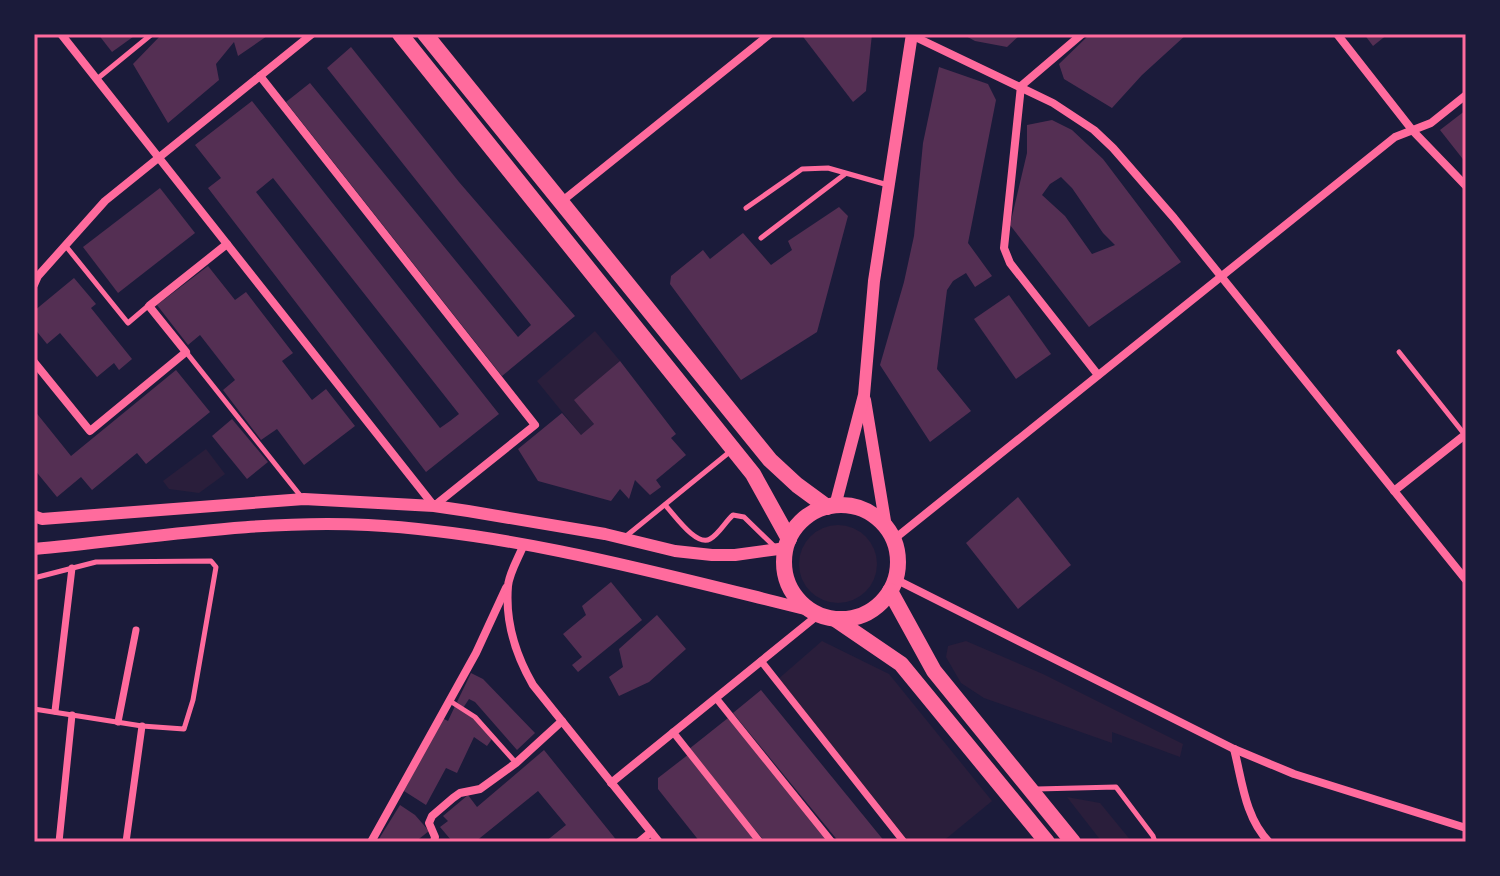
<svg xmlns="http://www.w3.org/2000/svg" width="1500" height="876" font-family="'Archivo Narrow',sans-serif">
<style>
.green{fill:#2a1e3b}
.building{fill:#542f53;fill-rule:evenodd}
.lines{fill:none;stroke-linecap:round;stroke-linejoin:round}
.service{stroke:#ff6b9d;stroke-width:5}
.pedestrian{stroke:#ff6b9d;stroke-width:7}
.minor{stroke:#ff6b9d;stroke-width:8}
.tertiary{stroke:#ff6b9d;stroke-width:12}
.primary{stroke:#ff6b9d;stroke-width:16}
.neatline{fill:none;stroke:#ff6b9d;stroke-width:3}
</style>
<rect width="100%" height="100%" fill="#1b1b3a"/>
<g class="green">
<path d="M595 331 620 361 575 400 594 424 581 435 537 381Z"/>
<path d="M206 449 225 474 199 493 169 489 163 481Z"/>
<circle cx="838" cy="564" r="39"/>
<path d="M822 641 889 674 992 801 942 842H904L776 681Z"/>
<path d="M966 641 1043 674 1183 744 1180 757 1112 732V743L984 698 961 683 946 657 948 646Z"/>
<path d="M1067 797 1100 803 1132 842H1102Z"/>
</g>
<g class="building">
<path d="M98 34H137L112 52Z"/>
<path d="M162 34H270L238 56 234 42 216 64 219 80 168 123 133 64Z"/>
<path d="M801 34H872L866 91 853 102Z"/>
<path d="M962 34H1021L1007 47 975 41Z"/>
<path d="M1090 34H1187L1142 75 1112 108 1064 79 1059 64Z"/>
<path d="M1364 34H1388L1373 46Z"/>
<path d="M351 47 459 182 575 316 502 376 286 102 310 83 518 337 531 325 327 68Z"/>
<path d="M939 67 988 84 996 100 968 243 992 276 975 287 966 273 953 281 947 290 937 369 971 411 930 442 880 365 904 282 914 236 923 143Z"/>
<path d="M252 101 499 414 426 472 208 188 221 178 195 145ZM273 178 459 414 450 421 440 428 256 192Z"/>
<path d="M1466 110V163L1440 130Z"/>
<path d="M1052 120 1072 130 1103 159 1181 262 1089 327 1010 225 1027 153V125ZM1061 177 1072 188 1103 233 1115 245 1092 254 1065 216 1042 195 1050 184Z"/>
<path d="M160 188 195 233 118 293 83 247Z"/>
<path d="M839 207 848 216 817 332 741 380 670 284 671 276 703 250 710 259 743 233 771 265 792 250 788 241Z"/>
<path d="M208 266 235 300 246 292 293 353 282 361 312 400 326 389 355 426 304 465 277 429 261 440 223 390 235 380 200 335 188 345 157 305Z"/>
<path d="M74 278 96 304 91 308 132 359 119 370 114 363 97 377 60 333 47 344 34 328V311Z"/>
<path d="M1009 295 1051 354 1016 379 974 319Z"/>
<path d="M620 361 676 434 671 438 686 455 656 480 661 487 650 495 635 480 629 499 620 489 611 501 538 481 518 449 562 413 581 435 594 424 574 400Z"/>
<path d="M176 370 210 412 146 464 137 453 92 490 81 477 57 497 34 469V410L71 456Z"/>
<path d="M232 419 268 462 247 479 212 436Z"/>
<path d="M1018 497 1071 565 1018 609 966 543Z"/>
<path d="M611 582 642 620 578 672 572 665 582 657 563 634 586 615 582 606Z"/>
<path d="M657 615 686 649 649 682 619 696 609 677 623 667 619 649Z"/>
<path d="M471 673 483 679 535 733 517 750 475 702 469 699 463 708 457 702Z"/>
<path d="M761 690 885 842H839L733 713Z"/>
<path d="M455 706 472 716 492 739 487 746 474 737 457 773 446 768 426 805 404 791 442 718 448 721Z"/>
<path d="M728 718 829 842H765L689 749Z"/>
<path d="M544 750 618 842H545L566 825 538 791 475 842H448L451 840 440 827 448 821 443 816 468 795 477 807Z"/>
<path d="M689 754 759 842H700L658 789V778Z"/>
<path d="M400 805 415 815 429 831 415 842H377Z"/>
</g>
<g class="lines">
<g class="service">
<path d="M97 79 152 34"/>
<path d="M746 208 802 169 828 168 888 185"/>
<path d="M761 238 845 174"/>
<path d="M65 245 128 323 148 306"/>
<path d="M186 352 303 499"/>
<path d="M1399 352 1465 435"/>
<path d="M665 505C674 514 696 547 710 539 719 534 725 522 733 515L744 517 777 549"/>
<path d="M625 537 732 450"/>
<path d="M34 578 96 562 211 561 216 567 193 700 184 729 142 726 34 709"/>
<path d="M450 701 475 717 516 763"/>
<path d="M1037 789 1116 787 1153 836 1155 842"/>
</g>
<g class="pedestrian">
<path d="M761 661 904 842"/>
<path d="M716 698 832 842"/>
<path d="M55 711 72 568"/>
<path d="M118 722 136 630"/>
<path d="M673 732 760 842"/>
<path d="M59 842 72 715"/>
<path d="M126 842 142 726"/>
</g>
<g class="minor">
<path d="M61 34 434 506 535 425 260 76"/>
<path d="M909 34 1053 103 1094 130 1113 148 1174 218 1466 580"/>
<path d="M1082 34 1021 86 1004 248 1010 263 1098 375"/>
<path d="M1337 34 1413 131 1466 186"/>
<path d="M561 202 770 34"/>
<path d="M34 285 38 276 105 201 312 34"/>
<path d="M34 362 90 431 186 352 149 306 227 244"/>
<path d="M1394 491 1466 434"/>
<path d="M893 540 1395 137 1431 123 1466 95"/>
<path d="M524 544C519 557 509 573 508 586 505 622 515 654 533 685L659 842"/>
<path d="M895 579 1234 749 1294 774 1466 828"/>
<path d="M1234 749C1242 780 1245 818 1269 842"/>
<path d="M611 783 818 615"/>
<path d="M371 842 476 653 506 588"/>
<path d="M434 842 435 837 429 823 432 816 453 798 460 793 480 789 516 763 562 721"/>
<path d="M639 842 651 832"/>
</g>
<g class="tertiary">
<path d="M865 400 886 527"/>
<path d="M835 506 864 395 874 281 912 34"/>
<path d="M34 516 42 519 304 499 434 506 468 511 605 534 675 551 712 555H735L786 548"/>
<path d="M34 549C142 539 260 519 368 525 515 533 666 575 809 610"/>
</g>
<g class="primary">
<path d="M400 34 753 474 789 539"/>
<path d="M425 34 770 460 797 485 827 507"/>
<circle cx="841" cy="562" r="57"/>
<path d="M890 591 934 671 1073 842"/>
<path d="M835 619 901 664 1047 842"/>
</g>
</g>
<rect width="1500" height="876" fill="none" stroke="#1b1b3a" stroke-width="72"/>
<rect x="36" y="36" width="1428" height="804" class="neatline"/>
</svg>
